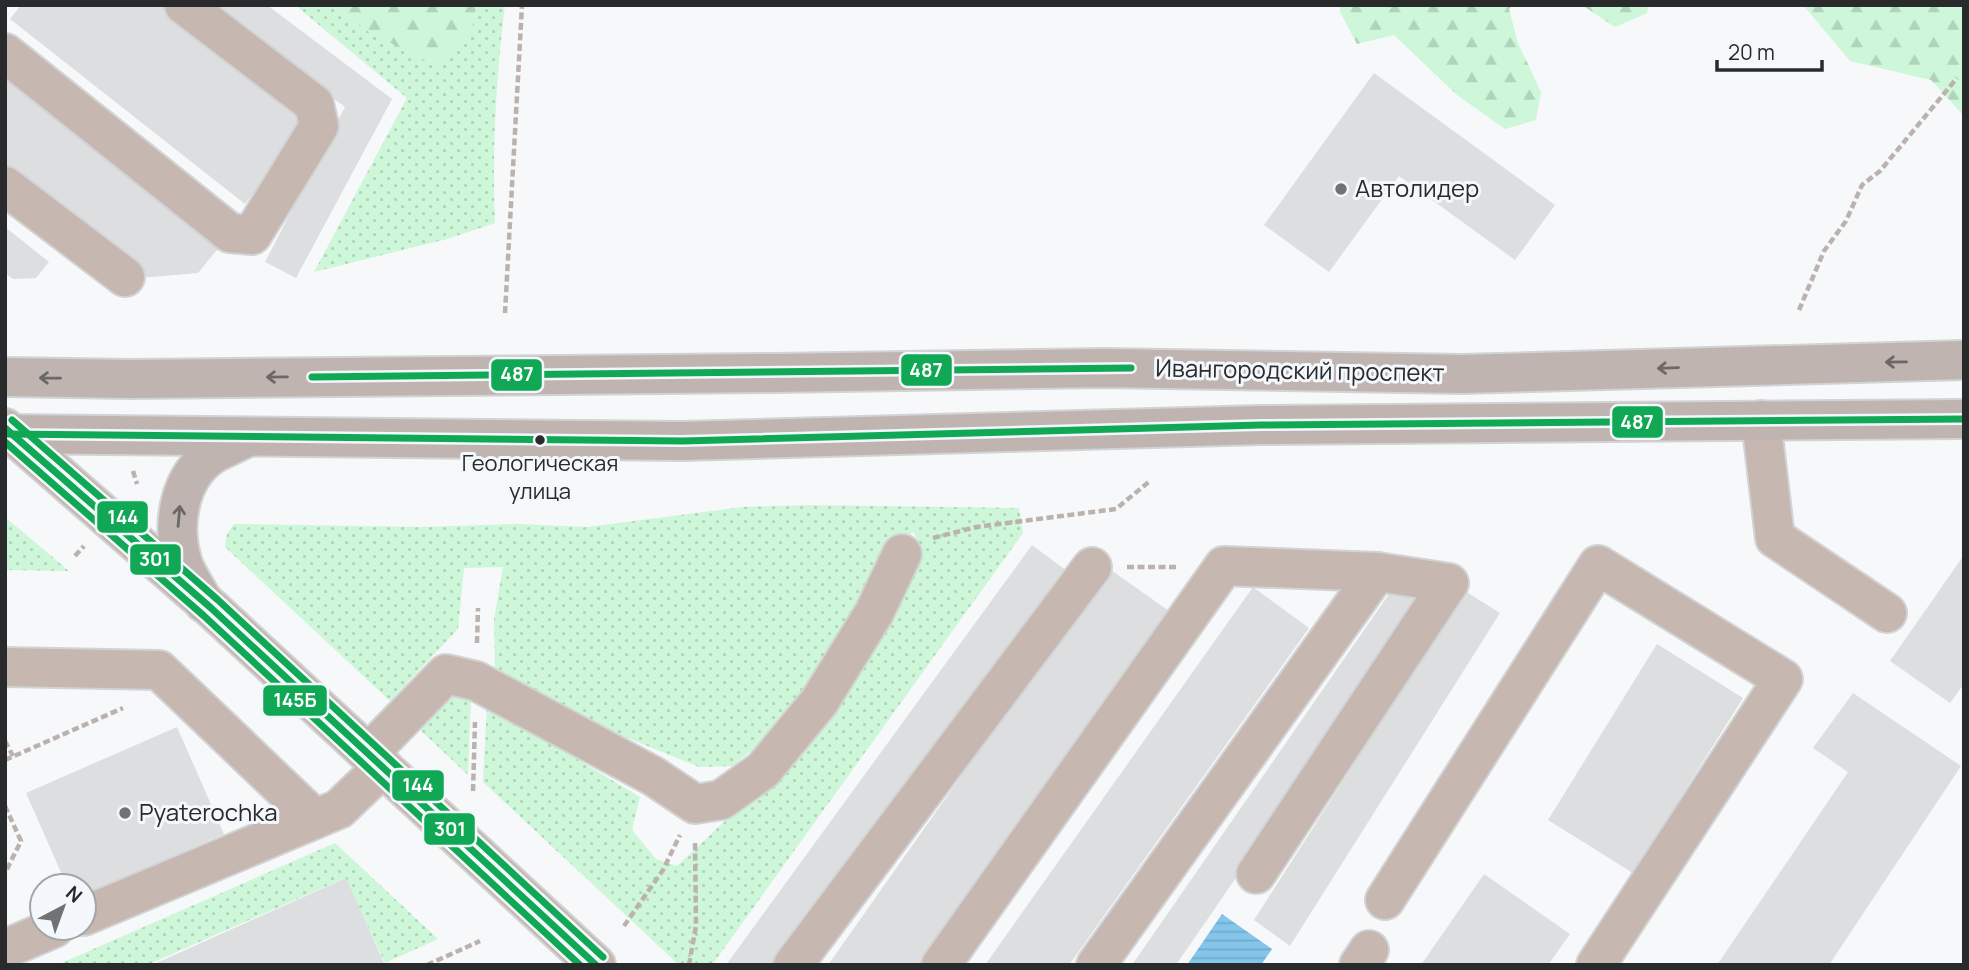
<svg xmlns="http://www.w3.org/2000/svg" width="1969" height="970" font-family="Manrope,sans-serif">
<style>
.grass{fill:url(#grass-dots)}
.forest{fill:url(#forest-firs)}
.water{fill:url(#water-rules)}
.building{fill:#dddedf}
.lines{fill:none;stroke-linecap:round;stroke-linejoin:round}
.minor-casing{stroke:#d2d3d4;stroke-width:42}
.highway-casing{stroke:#d2d3d4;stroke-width:42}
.path{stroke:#bbb2ae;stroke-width:4.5;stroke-dasharray:7 3.5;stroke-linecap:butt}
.minor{stroke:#c6b7b1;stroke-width:38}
.highway{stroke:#bfb4af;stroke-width:38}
.bus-1-casing{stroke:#f4f8fc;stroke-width:12}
.bus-2-casing{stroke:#f4f8fc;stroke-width:12}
.bus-3-casing{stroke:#f4f8fc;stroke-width:12}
.bus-4-casing{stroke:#f4f8fc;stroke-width:12}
.bus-1{stroke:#10a855;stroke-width:7}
.bus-2{stroke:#10a855;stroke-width:7}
.bus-3{stroke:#10a855;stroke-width:7}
.bus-4{stroke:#10a855;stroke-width:7}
.oneway{stroke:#6c6866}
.poi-dot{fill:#707273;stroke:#f4f8fc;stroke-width:2.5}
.bus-dot{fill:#282a2b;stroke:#f4f8fc;stroke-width:2.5}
.labels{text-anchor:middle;stroke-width:6;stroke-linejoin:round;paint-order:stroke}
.bus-label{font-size:22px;fill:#282a2b;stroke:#f4f8fc}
.poi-label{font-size:24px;fill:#282a2b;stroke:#f4f8fc;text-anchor:start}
.street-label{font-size:24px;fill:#282a2b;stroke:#f4f8fc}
.line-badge{stroke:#f4f8fc;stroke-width:2.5}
.badge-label{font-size:19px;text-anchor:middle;font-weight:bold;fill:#fff}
</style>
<defs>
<pattern id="grass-dots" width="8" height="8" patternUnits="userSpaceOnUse" patternTransform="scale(1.75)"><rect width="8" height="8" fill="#cdf7d8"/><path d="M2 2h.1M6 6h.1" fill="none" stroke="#b0d4ba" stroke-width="1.8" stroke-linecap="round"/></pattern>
<pattern id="forest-firs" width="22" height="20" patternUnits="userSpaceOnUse" patternTransform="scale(1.75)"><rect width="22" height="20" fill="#cdf7d8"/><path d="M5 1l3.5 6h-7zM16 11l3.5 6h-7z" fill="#b0d4ba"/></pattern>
<pattern id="water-rules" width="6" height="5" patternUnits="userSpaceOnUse" patternTransform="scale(1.75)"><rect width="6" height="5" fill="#84c6eb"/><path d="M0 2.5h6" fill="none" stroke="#72aaca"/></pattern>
</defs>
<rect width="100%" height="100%" fill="#f6f8fa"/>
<g class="grass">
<path d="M295 5H335L369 32 472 27 477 5H505C496 78 492 150 495 223L447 239 314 272 407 98Z"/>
<path d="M809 505 1019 508 1023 533 712 965 678 964 483 782 487 705 640 797 632 830 656 859 677 866 773 776 919 551 914 532 895 544 783 726 732 766 699 767 608 730 495 673 494 619 503 567 464 568 458 629 390 701 225 547 227 534 234 524 419 527 517 524 587 527 743 507Z"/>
<path d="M5 517 69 571 5 570Z"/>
<path d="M464 693 471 697 468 775 414 724 446 695Z"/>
<path d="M335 843 438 939 385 963 345 878 147 965H57Z"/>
</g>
<g class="forest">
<path d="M335 5H477L472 27 440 68 369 32Z"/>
<path d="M1340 5H1513L1509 9 1518 43 1541 92 1536 120 1505 129 1457 95 1394 35 1357 44 1340 12Z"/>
<path d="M1582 5H1649L1647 13 1615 27Z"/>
<path d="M1803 5H1964V116L1931 80 1850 61Z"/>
</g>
<path class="water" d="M1222 914 1272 949 1261 965H1187Z"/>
<g class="building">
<path d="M21 5H162L310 122 245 204 10 19Z"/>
<path d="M209 5H267L392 99 296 278 265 262 345 107Z"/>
<path d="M5 71 220 246 198 273 139 278 5 170Z"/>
<path d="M1374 73 1555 205 1515 260 1399 176 1329 272 1264 225Z"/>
<path d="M5 227 49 262 36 278 13 279 5 273Z"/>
<path d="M1032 545 1067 571 779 965H726Z"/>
<path d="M1964 555V684L1950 703 1890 661Z"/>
<path d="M1108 568 1169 611 921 965H828Z"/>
<path d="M1396 584 1424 604 1176 965H1132Z"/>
<path d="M1253 587 1309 628 1069 965H985Z"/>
<path d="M1465 591 1500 613 1290 946 1254 920Z"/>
<path d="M1657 644 1743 698 1633 873 1548 820Z"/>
<path d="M1853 693 1961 766 1829 965H1717L1848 772 1813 748Z"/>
<path d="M177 727 224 834 84 895V886H67L26 793Z"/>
<path d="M1484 874 1570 934 1548 965H1421Z"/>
<path d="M346 878 384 963 380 965H152Z"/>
</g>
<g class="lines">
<defs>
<g id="minor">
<path d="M5 53 230 233 252 235 319 126 314 104 184 5"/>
<path d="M5 186 125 277"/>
<path d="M1761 420 1775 538 1887 613"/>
<path d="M5 428 211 608 596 965"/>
<path d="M5 667 159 670 315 819"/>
<path d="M369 753 446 674 476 681 653 776 695 804 721 800 763 770 819 702 874 613 902 554"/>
<path d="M1385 900 1598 565 1783 679 1596 965"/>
<path d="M84 916 339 809 383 767"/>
<path d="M5 949 54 928"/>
<path d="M793 965 1092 567"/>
<path d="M941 965 1224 566 1377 572 1449 583 1256 874"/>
<path d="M1096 965 1377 572"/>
<path d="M1359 965 1369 950"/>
</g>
<g id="highway">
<path d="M5 377 131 379 775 373 1105 368 1462 374 1964 360"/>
<path d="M5 434 683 441 1261 425 1964 419"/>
<path d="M204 603C197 590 188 577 183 564 171 526 178 477 213 454 224 448 236 443 248 437"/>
</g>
</defs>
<use href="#minor" class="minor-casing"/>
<use href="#highway" class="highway-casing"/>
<g class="path">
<path d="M1799 310 1824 251 1846 221 1862 185 1880 171 1957 78"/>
<path d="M505 313 522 5"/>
<path d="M133 471 137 484"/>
<path d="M933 538 976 527 1116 509 1151 480"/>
<path d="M75 556 84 546"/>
<path d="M1127 567H1178"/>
<path d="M477 643 478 608"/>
<path d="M5 741 13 756"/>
<path d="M5 760 123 708"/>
<path d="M473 791 475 722"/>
<path d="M5 806 21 841 5 873"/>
<path d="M624 926 663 870 680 835"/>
<path d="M427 965 480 941"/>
<path d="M689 965 696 926 695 840"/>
</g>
<use href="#minor" class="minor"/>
<use href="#highway" class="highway"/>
<defs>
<g id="bus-1">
<path d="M312 377 1131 368"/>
<path d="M5 434 683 441 1261 425 1964 419"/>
</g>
<path id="bus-2" d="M5 428 211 608 596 965"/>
<path id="bus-3" d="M5 442 204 616 580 965"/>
<path id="bus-4" d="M12 420 218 600 603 957"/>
</defs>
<use href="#bus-1" class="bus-1-casing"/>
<use href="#bus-2" class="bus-2-casing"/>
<use href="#bus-3" class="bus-3-casing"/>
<use href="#bus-4" class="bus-4-casing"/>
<use href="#bus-1" class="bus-1"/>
<use href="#bus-2" class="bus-2"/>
<use href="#bus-3" class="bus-3"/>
<use href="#bus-4" class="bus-4"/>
</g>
<defs><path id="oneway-shaft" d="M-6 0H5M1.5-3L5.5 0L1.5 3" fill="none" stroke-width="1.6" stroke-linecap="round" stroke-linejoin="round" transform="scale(1.75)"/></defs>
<g class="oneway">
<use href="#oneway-shaft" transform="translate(1896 362) rotate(179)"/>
<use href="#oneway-shaft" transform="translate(1668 368) rotate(178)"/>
<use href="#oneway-shaft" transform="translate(277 377) rotate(179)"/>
<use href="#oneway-shaft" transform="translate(50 378) rotate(-179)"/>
<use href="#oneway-shaft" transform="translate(179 516) rotate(-85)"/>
</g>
<g class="poi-dot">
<circle cx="1341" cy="189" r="7"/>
<circle cx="125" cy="813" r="7"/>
</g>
<circle class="bus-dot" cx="540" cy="440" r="6"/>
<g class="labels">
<g class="bus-label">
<text x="540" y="471">Геологическая<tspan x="540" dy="28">улица</tspan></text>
</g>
<g class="poi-label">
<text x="1355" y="197">Автолидер</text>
<text x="139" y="821">Pyaterochka</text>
</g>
<g class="street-label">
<text transform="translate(1300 371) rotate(1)" y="8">Ивангородский проспект</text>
</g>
</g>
<g class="line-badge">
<rect x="900" y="353" width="53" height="34" rx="7" fill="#10a855"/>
<rect x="490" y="358" width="53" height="34" rx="7" fill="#10a855"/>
<rect x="1611" y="405" width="53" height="34" rx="7" fill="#10a855"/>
<rect x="96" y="500" width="53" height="34" rx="7" fill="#10a855"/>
<rect x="129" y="543" width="53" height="33" rx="7" fill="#10a855"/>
<rect x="262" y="684" width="66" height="33" rx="7" fill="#10a855"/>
<rect x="391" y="769" width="54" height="33" rx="7" fill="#10a855"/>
<rect x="423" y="812" width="53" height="34" rx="7" fill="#10a855"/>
</g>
<g class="badge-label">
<text x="926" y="377">487</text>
<text x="517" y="381">487</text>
<text x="1637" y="429">487</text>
<text x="123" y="524">144</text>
<text x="155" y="566">301</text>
<text x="295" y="707">145Б</text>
<text x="418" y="792">144</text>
<text x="450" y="836">301</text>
</g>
<rect width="1969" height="970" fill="none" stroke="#282a2b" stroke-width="14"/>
<g transform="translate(63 907) rotate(41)"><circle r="33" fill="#f4f8fc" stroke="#a2a6a8" stroke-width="2"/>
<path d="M0-5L12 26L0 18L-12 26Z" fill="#707273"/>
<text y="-10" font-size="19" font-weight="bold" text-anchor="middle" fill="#282a2b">N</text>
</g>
<path d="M1717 60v10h105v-10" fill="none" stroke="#282a2b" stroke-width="3.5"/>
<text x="1728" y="60" font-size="21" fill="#282a2b" stroke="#f4f8fc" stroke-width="5" paint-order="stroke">20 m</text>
</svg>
